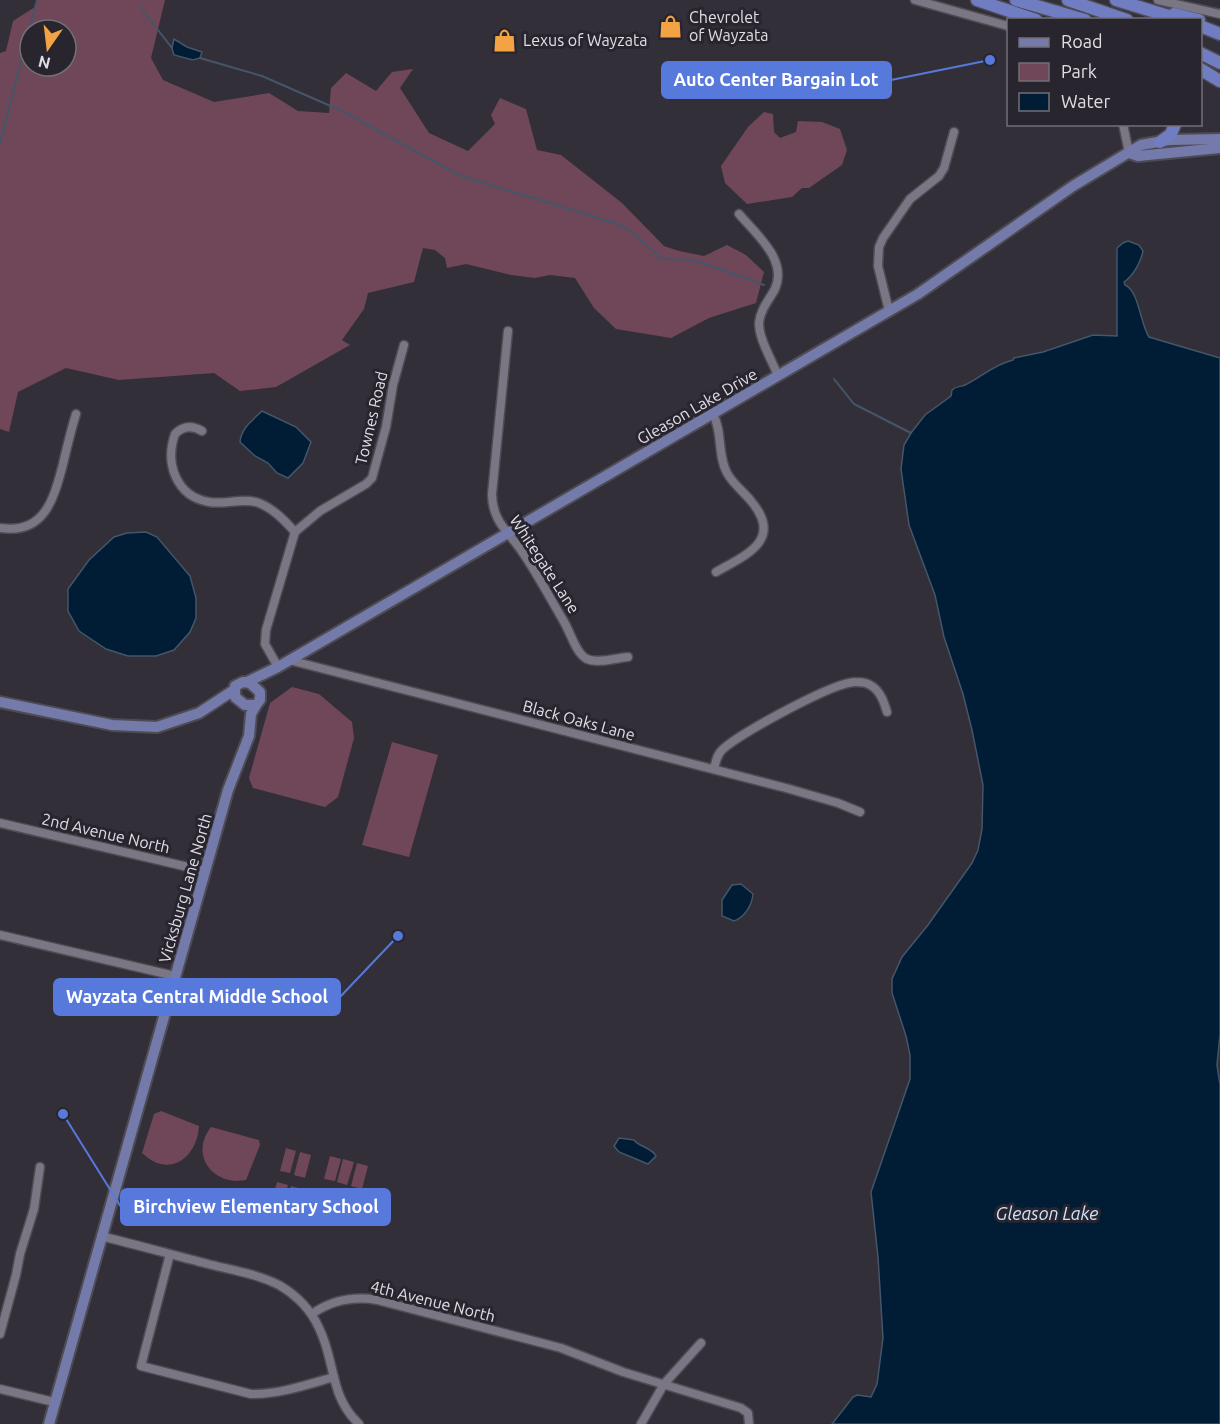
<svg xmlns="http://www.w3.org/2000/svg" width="1220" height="1424" font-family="Ubuntu,sans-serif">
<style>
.green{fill:#704759;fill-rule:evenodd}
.water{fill:#011c35;stroke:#44566a;stroke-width:1.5}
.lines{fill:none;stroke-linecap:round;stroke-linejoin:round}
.stream{stroke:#44566a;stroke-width:2}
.minor-casing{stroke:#4d4b53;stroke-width:11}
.major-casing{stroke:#4d4b53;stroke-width:14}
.highway-casing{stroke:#4d4b53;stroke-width:15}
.minor{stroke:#7a7683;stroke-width:8}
.major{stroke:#747aa9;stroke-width:10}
.highway{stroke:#707dc2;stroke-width:12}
.labels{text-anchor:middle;stroke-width:6;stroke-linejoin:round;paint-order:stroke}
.poi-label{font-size:16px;fill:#e0dee5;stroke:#28252f;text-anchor:start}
.street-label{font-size:16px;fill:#e0dee5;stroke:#28252f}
.water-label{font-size:18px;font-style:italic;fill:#cbe3fb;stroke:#28252f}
.leader{fill:none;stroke:#5879dc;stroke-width:2}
.callout-dot{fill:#5879dc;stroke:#28252f;stroke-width:2}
.callout{fill:#5879dc;stroke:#5879dc;stroke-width:2}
.callout-label{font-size:18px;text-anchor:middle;font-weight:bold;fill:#fff}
</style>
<rect width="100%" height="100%" fill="#322f39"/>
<g class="green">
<path d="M37 0H165L151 58 163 80 214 102 269 93 298 111 329 113 331 88 346 73 376 91 392 72 413 69 400 88 429 133 468 151 495 124 491 115 500 98 526 109 537 150 561 155 622 203 664 246 679 251 704 256 727 245 746 255 764 272 756 303 709 318 671 338 616 329 594 308 575 278 550 275 535 278 511 275 466 264 447 268 445 258 435 250 423 248 414 282 368 293 364 309 342 340 350 345 276 387 240 391 214 373 119 380 66 368 18 392 9 432 0 429V53L6 51 13 21 35 7ZM30 30H66V66H30Z"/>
<path d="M764 112 773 114 774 132 780 138 796 132 798 121 822 122 840 129 847 150 842 165 809 188H802L792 197 747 204 725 183 721 166 748 127Z"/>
<path d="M292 687 319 694 352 722 354 738 338 797 325 807 253 788 249 778 270 703Z"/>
<path d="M392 742 438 755 409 857 362 845Z"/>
<path d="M161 1111 199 1126C197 1158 169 1179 142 1153L154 1114Z"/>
<path d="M211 1127 259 1140 260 1145 246 1180C213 1186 189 1155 211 1127Z"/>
<path d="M286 1148 296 1151 290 1173 280 1171Z"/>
<path d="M300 1152 311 1155 305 1178 294 1175Z"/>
<path d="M330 1156 341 1159 335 1181 324 1179Z"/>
<path d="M343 1159 354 1162 347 1185 337 1182Z"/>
<path d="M357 1163 368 1166 362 1189 351 1186Z"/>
<path d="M277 1182 288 1185 281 1208 271 1205Z"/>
<path d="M291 1186 302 1189 296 1211 285 1208Z"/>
</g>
<g class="water">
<path d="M174 39 187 47 202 52 200 58 193 60 174 55 172 48Z"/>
<path d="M1128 241 1139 245 1143 251C1141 262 1133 276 1124 282L1125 285C1139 291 1140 323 1149 337L1220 358V1034L1217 1065 1220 1085V1424H832L853 1397 857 1395 871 1397 877 1384 883 1338 878 1257 871 1192 910 1079V1055L906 1036 892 993V979L902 957 928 925 972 863 978 850 982 829 983 785 972 730 963 694 944 637 935 595 909 525 901 469 904 445 911 433 925 415 951 396 952 390C956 386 960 387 965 385 981 377 995 364 1013 360L1014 358 1043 352 1093 335 1117 336V248L1123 243Z"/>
<path d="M262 411 296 427 311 442 303 463 288 478 277 473 268 463 255 456 240 442C241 428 253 420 262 411Z"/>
<path d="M146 532 157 537 190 576 196 598V618L190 632 174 650 156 656H128L106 649 79 631 68 611V589L89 560 114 537 127 533Z"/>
<path d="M741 884 753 894C752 905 745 917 734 921L722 916V900L732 885Z"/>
<path d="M619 1138 634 1140C639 1147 651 1147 656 1156L648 1164 619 1152 614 1146Z"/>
</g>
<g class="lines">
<g class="stream">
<path d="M140 7 172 48"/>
<path d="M200 58 262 76 342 111 461 176 618 224 631 231 662 259 694 260 764 285"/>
<path d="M0 143 37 0"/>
<path d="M834 379 854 404 911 433"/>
</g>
<defs>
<g id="minor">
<path d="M915 0 1008 26"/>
<path d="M1158 0 1220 14"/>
<path d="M1123 124 1129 153"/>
<path d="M739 214C756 234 788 260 775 289 769 300 760 310 759 323 759 340 772 360 778 376"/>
<path d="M889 311 878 266 879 247 883 238 910 199 939 176 944 168 954 132"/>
<path d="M508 331 492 494C492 522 510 533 523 553 538 575 550 598 563 620 570 631 576 654 587 659 598 664 616 658 628 657"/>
<path d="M713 414C723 433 717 454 727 473 733 484 743 491 751 501 784 540 746 555 716 572"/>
<path d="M202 431C192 425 183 426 175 434 165 462 175 496 209 502 226 505 243 497 259 503 274 509 285 521 295 532"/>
<path d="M0 528C45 535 54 498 63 464 67 447 71 430 76 414"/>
<path d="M289 660 786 788 838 803 860 812"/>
<path d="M278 667 265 644 266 630 295 532 320 511 366 484 372 478 386 427 393 385 404 345"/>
<path d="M714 769C716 761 717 754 723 749 741 733 835 681 856 682 860 682 867 683 870 685 880 690 884 702 887 712"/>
<path d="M0 823 205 871"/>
<path d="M0 935 175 976"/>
<path d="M101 1236C137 1245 173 1255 208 1264 232 1270 257 1274 279 1285 296 1295 311 1310 319 1328 336 1362 329 1396 359 1424"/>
<path d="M170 1254 141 1366 251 1394C280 1394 306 1385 334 1377"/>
<path d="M312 1314C332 1300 353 1296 377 1300L561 1348 623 1372 741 1408 748 1413 749 1424"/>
<path d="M0 1334 16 1275 20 1254 34 1209 40 1167"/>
<path d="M0 1389 54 1402"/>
<path d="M641 1424 664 1384 701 1343"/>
</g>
<g id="major">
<path d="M1129 153 1138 156 1220 148"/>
<path d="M243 682 250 683 260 692V700L256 705H245L235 697V686Z"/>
<path d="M247 682 278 667 918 294 1073 186 1141 145 1169 140 1220 139"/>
<path d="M0 702 112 725 157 727 199 713 234 690"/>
<path d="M49 1424 228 790 249 736 251 714 256 705"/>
</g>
<g id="highway">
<path d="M977 0 1036 20"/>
<path d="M1016 0 1085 20"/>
<path d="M1068 0 1127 20"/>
<path d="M1116 0 1182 20"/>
<path d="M1174 14 1199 20"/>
<path d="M1200 26 1220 34"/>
<path d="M1200 53 1220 63"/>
<path d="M1200 69 1220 81"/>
<path d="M1160 142 1171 134 1175 124"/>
</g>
</defs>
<use href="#minor" class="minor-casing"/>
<use href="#major" class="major-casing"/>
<use href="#highway" class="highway-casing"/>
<use href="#minor" class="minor"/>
<use href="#major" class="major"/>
<use href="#highway" class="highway"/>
</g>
<defs>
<symbol id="shop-bare" viewBox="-9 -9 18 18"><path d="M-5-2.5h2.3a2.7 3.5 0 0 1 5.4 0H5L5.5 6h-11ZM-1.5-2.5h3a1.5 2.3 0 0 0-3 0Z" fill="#f4a344" stroke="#28252f" stroke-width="2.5" paint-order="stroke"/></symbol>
</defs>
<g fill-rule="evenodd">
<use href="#shop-bare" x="654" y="10" width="33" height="33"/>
<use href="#shop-bare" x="488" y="24" width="33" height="33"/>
</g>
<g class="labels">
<g class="poi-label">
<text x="689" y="23">Chevrolet<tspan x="689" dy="18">of Wayzata</tspan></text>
<text x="523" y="46">Lexus of Wayzata</text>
</g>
<g class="street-label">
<text transform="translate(697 406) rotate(-30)" y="6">Gleason Lake Drive</text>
<text transform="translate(371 418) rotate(-77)" y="6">Townes Road</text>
<text transform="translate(545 564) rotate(57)" y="6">Whitegate Lane</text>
<text transform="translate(579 720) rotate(15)" y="6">Black Oaks Lane</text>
<text transform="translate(106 833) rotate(13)" y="6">2nd Avenue North</text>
<text transform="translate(185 888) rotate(-74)" y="6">Vicksburg Lane North</text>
<text transform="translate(433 1301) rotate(14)" y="6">4th Avenue North</text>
</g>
<g class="water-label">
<text x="1047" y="1220">Gleason Lake</text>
</g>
</g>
<path class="leader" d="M990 60L891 80M398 936L340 997M63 1114L121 1207"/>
<g class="callout-dot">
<circle cx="990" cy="60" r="6"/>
<circle cx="398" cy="936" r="6"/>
<circle cx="63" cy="1114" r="6"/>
</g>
<g class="callout">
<rect x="662" y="62" width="229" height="36" rx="6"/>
<rect x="54" y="979" width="286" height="36" rx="6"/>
<rect x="121" y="1189" width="269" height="36" rx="6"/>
</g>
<g class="callout-label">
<text x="776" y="86">Auto Center Bargain Lot</text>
<text x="197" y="1003">Wayzata Central Middle School</text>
<text x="256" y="1213">Birchview Elementary School</text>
</g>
<rect x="1007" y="18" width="195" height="108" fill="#28252f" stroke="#726f78" stroke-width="1.5"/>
<rect x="1019" y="38" width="30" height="9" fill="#747aa9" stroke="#726f78" stroke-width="1.5"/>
<text x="1061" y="48" font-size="18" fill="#e0dee5">Road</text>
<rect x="1019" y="63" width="30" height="18" fill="#704759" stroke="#726f78" stroke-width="1.5"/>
<text x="1061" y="78" font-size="18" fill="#e0dee5">Park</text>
<rect x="1019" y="93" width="30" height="18" fill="#011c35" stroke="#726f78" stroke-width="1.5"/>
<text x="1061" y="108" font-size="18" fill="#e0dee5">Water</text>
<g transform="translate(48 48) rotate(194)"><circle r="28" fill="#28252f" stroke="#726f78" stroke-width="1.5"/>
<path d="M0-4.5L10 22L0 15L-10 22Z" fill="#f4a344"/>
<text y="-9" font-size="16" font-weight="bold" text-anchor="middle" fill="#e0dee5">N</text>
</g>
</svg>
